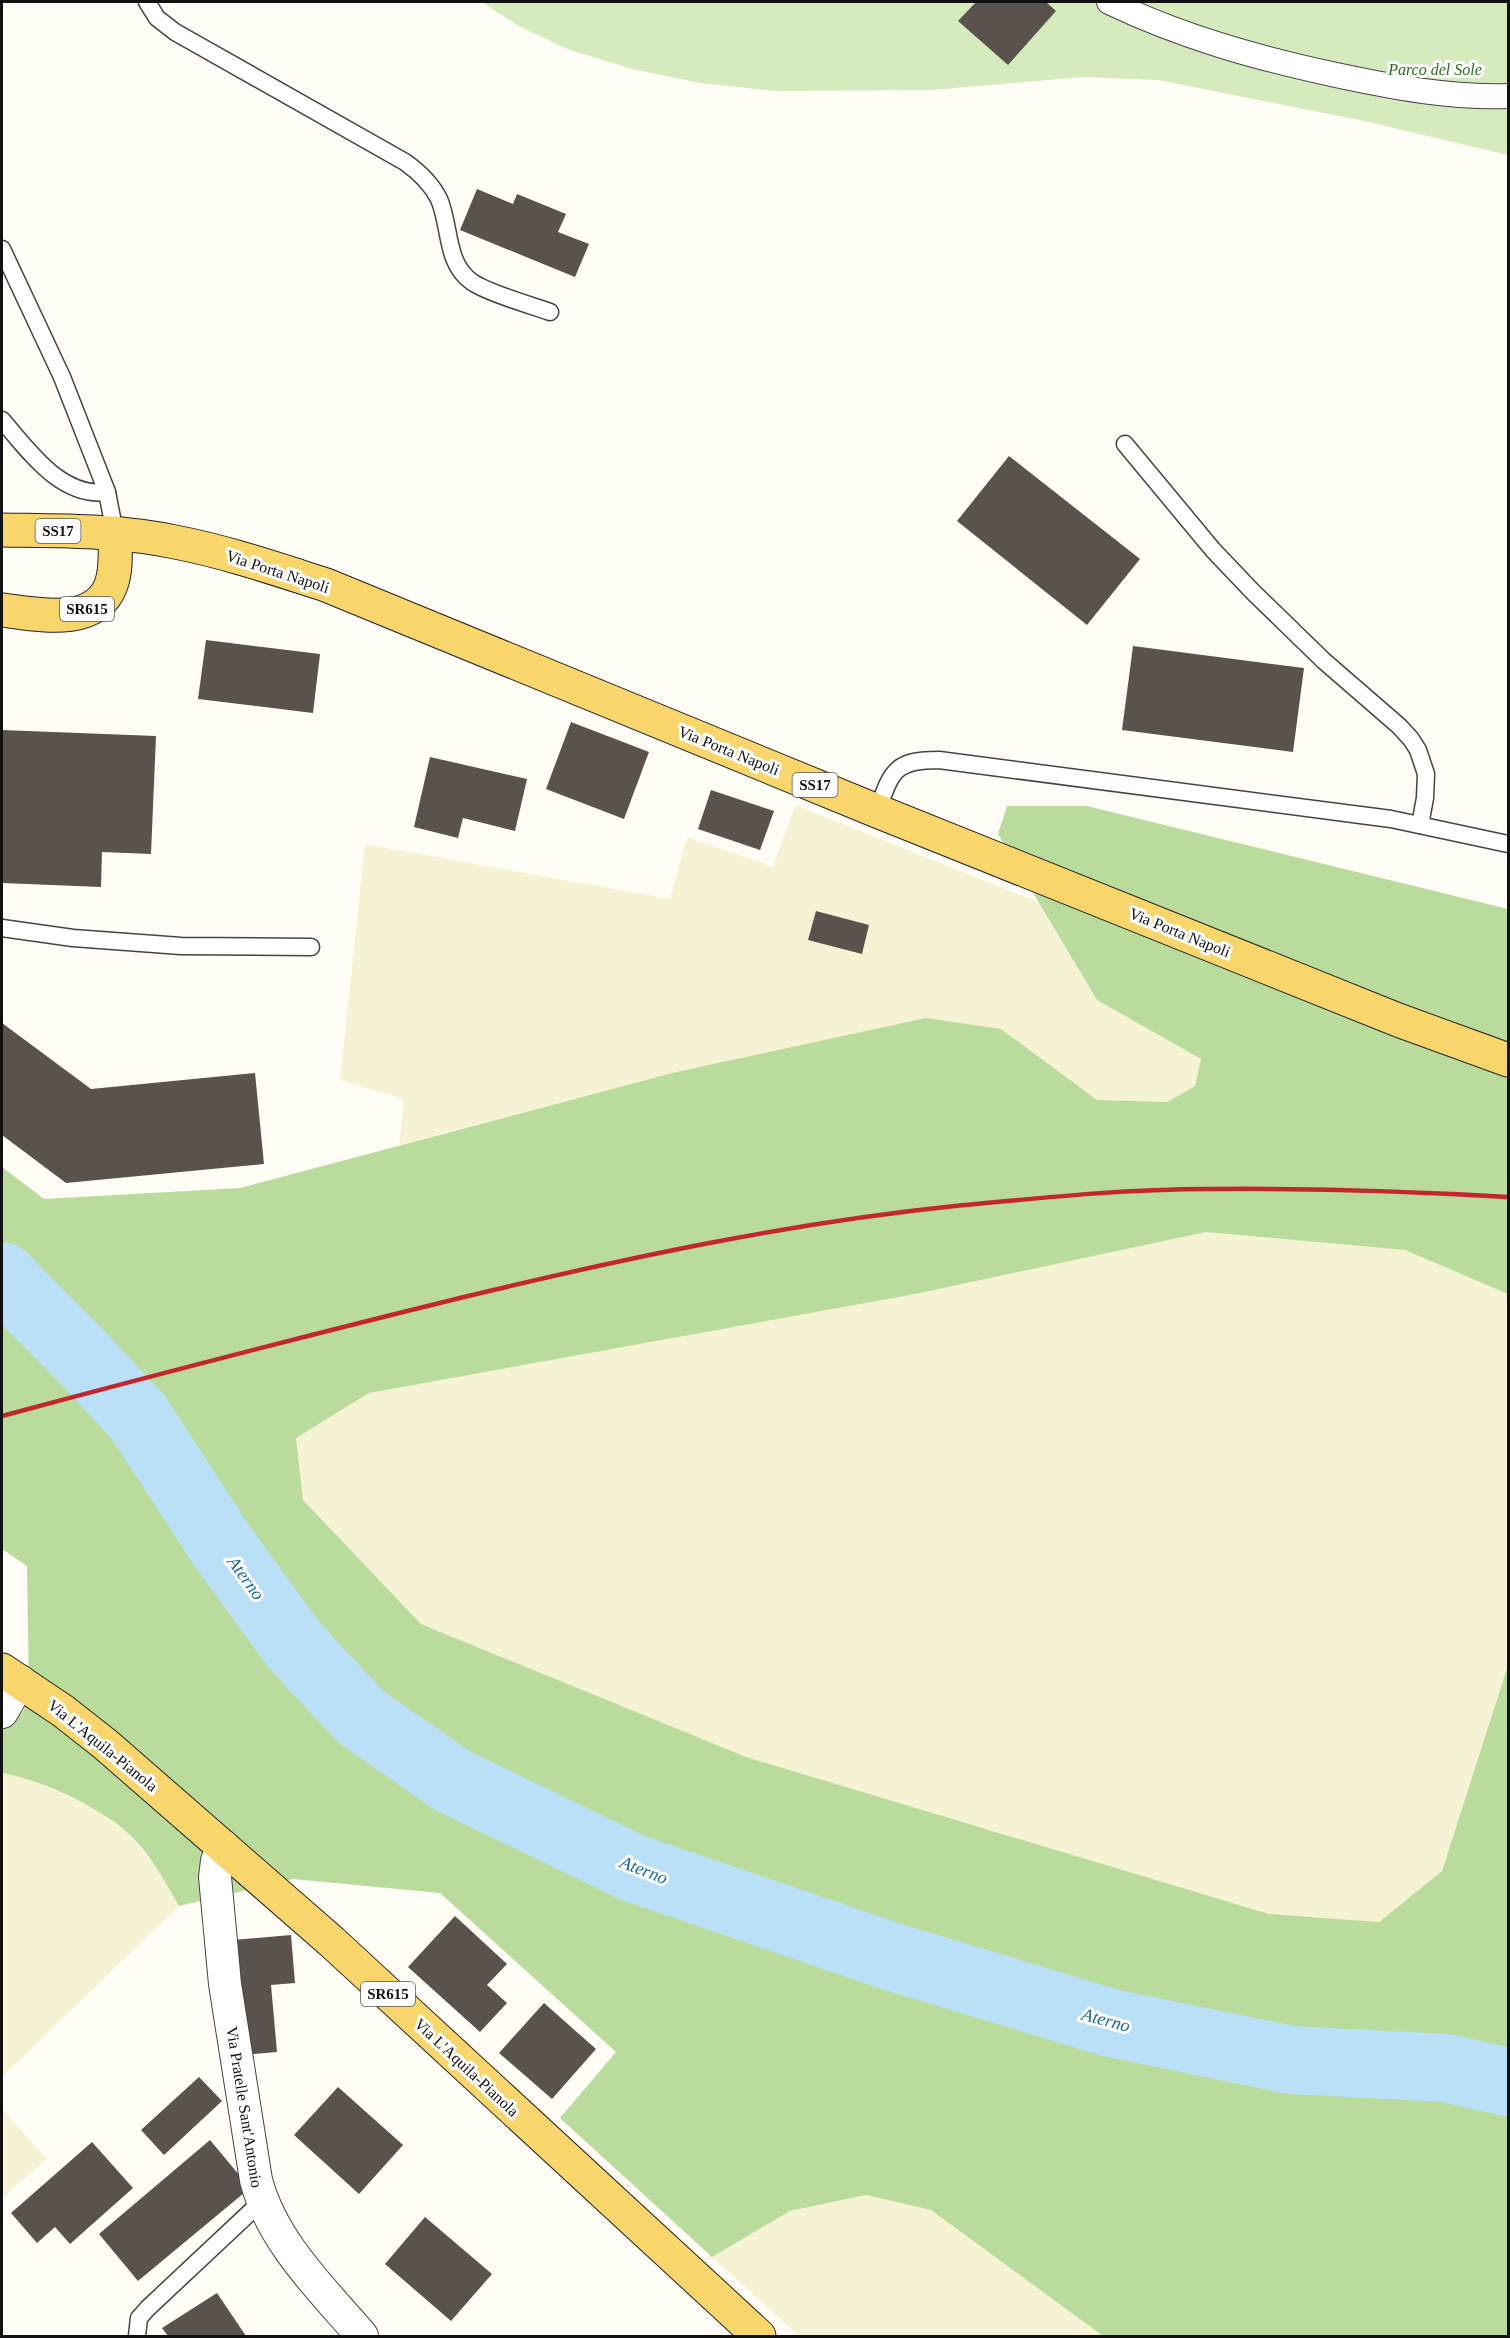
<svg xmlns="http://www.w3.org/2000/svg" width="1510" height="2338" font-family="'Times New Roman',serif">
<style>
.farmland{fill:#f6f3d4}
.green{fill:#d5ebbd}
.forest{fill:#b9dc9c}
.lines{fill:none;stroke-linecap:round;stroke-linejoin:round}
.river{stroke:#b9e0f7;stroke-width:68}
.building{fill:#5a524d}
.service-casing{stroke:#444;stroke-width:19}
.pedestrian-casing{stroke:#444;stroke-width:26}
.minor-casing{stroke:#444;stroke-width:34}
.primary-casing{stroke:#222;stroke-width:35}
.service{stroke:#fff;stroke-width:16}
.pedestrian{stroke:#fff;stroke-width:24}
.minor{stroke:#fff;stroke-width:32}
.primary{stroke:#f9d66b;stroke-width:33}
.rail{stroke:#c4262e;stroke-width:4.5}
.labels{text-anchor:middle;stroke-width:6;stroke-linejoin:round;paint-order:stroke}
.shield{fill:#fff;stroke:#585858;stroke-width:1.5}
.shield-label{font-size:15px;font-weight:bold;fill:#111}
.park-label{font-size:16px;font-style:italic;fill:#2f6b1f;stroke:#fff}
.street-label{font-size:16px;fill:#111;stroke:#fff}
.water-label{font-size:18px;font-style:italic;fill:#1768a6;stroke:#fff}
</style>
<rect width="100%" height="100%" fill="#fffdf5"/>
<g class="farmland">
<path d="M795 805 1038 902 1097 1000 1201 1059 1195 1086 1167 1102 1097 1100 1001 1029 672 1073 399 1145 404 1099 340 1080 365 844 670 899 687 837 773 867Z"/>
<path d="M1206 1232 1405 1250 1508 1294V1664L1442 1871 1379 1922 1269 1914 745 1757 421 1624 303 1500 296 1437 369 1393Z"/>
<path d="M2 1773 22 1776 91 1807 129 1834 163 1876 179 1906 2 2077Z"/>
<path d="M2 2109 47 2159 2 2198Z"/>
<path d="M866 2195 931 2210 1103 2336H799L712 2257 790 2211Z"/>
</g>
<path class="green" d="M482 2H1508V155L1364 121 1158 80 1083 77 932 90 775 91 700 83 632 69 567 49 517 25Z"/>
<path class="forest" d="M1007 806H1087L1508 909V1294L1405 1250 1206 1232 915 1294 369 1393 296 1438 303 1500 421 1624 746 1757 1269 1914 1379 1922 1442 1871 1508 1665V2336H1103L931 2210 866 2195 790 2211 712 2257 560 2118 616 2052 440 1893 293 1879 179 1906C165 1881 150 1854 129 1834 101 1808 40 1779 2 1773V1728L23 1712 29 1698 27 1566 2 1549V1167L44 1199 240 1188 672 1073 926 1018 1001 1029 1097 1100 1167 1102 1195 1086 1201 1059 1097 1000 998 834Z"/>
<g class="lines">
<path class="river" d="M2 1276 82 1357 138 1417 222 1546 294 1645 361 1717 453 1781 633 1868 893 1957 1111 2023 1291 2060 1446 2068 1508 2082"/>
</g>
<g class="building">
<path d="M976 2H1046L1056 11 1008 65 958 21Z"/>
<path d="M477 189 513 204 517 194 566 214 558 232 589 244 575 277 460 230Z"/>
<path d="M1009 456 1140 559 1087 625 957 521Z"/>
<path d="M206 640 320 654 313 713 198 699Z"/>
<path d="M1133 646 1304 668 1293 752 1122 730Z"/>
<path d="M571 722 649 752 624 819 546 789Z"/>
<path d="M2 730 156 736 151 854 102 852 101 887 2 883Z"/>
<path d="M430 757 527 779 515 831 463 818 458 838 414 827Z"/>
<path d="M711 790 774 811 760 850 698 829Z"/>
<path d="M816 911 869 925 862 954 808 940Z"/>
<path d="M2 1023 91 1089 255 1073 264 1164 66 1183 2 1135Z"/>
<path d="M455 1916 507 1964 487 1985 507 2003 480 2032 408 1967Z"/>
<path d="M291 1935 295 1983 271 1985 277 2052 242 2055 232 1940Z"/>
<path d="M544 2003 596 2049 552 2099 499 2053Z"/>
<path d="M199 2077 222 2101 164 2155 141 2130Z"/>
<path d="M338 2087 403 2145 359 2194 294 2135Z"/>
<path d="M210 2140 250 2188 138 2281 99 2234Z"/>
<path d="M92 2142 133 2188 70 2244 55 2227 37 2243 11 2213Z"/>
<path d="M425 2217 492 2274 451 2321 385 2264Z"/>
<path d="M217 2293 246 2336H168L162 2328Z"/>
</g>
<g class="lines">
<defs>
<g id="service">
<path d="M147 2 157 18 175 32 405 162C419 172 431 183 439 199 451 227 445 263 472 282 488 293 530 305 550 312"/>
<path d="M2 249 62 377 107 492 115 533"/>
<path d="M2 420C29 451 61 498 107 492"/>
<path d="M1125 444 1213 550 1253 592 1324 661 1399 726 1411 739 1418 750 1426 774 1425 798 1420 825"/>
<path d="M877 811C892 772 893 760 939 760L1391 819 1508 844"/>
<path d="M2 928 73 938 181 946 311 947"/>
<path d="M137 2336 139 2318 148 2308 261 2202"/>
</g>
<path id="pedestrian" d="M1109 2C1182 37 1257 58 1336 75 1392 87 1450 98 1508 96"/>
<g id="minor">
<path d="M2 1712 20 1681"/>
<path d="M223 1846 217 1861 215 1877 225 1984 256 2180C272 2242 322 2289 362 2336"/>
</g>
<g id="primary">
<path d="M2 530C60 531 118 530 175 542 227 552 276 569 326 585L877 811 1398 1020 1508 1060"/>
<path d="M2 610C36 614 95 628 111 585 117 569 115 550 115 533"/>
<path d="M2 1670 63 1711 105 1744 332 1942 759 2336"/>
</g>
</defs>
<use href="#service" class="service-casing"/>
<use href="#pedestrian" class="pedestrian-casing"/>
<use href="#minor" class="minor-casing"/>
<use href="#primary" class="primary-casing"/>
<use href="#service" class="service"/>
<use href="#pedestrian" class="pedestrian"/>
<use href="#minor" class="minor"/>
<use href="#primary" class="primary"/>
<path class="rail" d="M2 1416C155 1375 309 1335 464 1297 626 1258 789 1223 955 1206 1039 1198 1124 1189 1208 1189 1308 1188 1409 1191 1508 1197"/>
</g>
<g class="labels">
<g class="shield">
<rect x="35.5" y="519" width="45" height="24" rx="4.5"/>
<rect x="60" y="597" width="54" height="24" rx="4.5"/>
<rect x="792.5" y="773" width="45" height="24" rx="4.5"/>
<rect x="361" y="1982" width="54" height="24" rx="4.5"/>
</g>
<g class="shield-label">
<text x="58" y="536">SS17</text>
<text x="87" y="614">SR615</text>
<text x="815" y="790">SS17</text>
<text x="388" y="1999">SR615</text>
</g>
<g class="park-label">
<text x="1435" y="75">Parco del Sole</text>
</g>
<g class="street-label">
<text transform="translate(278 571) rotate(18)" y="6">Via Porta Napoli</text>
<text transform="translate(729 750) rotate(22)" y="6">Via Porta Napoli</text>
<text transform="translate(1180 932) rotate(22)" y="6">Via Porta Napoli</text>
<text transform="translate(103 1745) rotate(39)" y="6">Via L'Aquila-Pianola</text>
<text transform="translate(467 2067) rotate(43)" y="6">Via L'Aquila-Pianola</text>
<text transform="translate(245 2107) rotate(81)" y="6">Via Pratelle Sant'Antonio</text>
</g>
<g class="water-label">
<text transform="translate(246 1578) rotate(54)" y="6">Aterno</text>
<text transform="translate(644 1870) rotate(21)" y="6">Aterno</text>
<text transform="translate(1106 2020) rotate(15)" y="6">Aterno</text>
</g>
</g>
<rect width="1510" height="2338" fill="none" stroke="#111111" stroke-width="6"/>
</svg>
